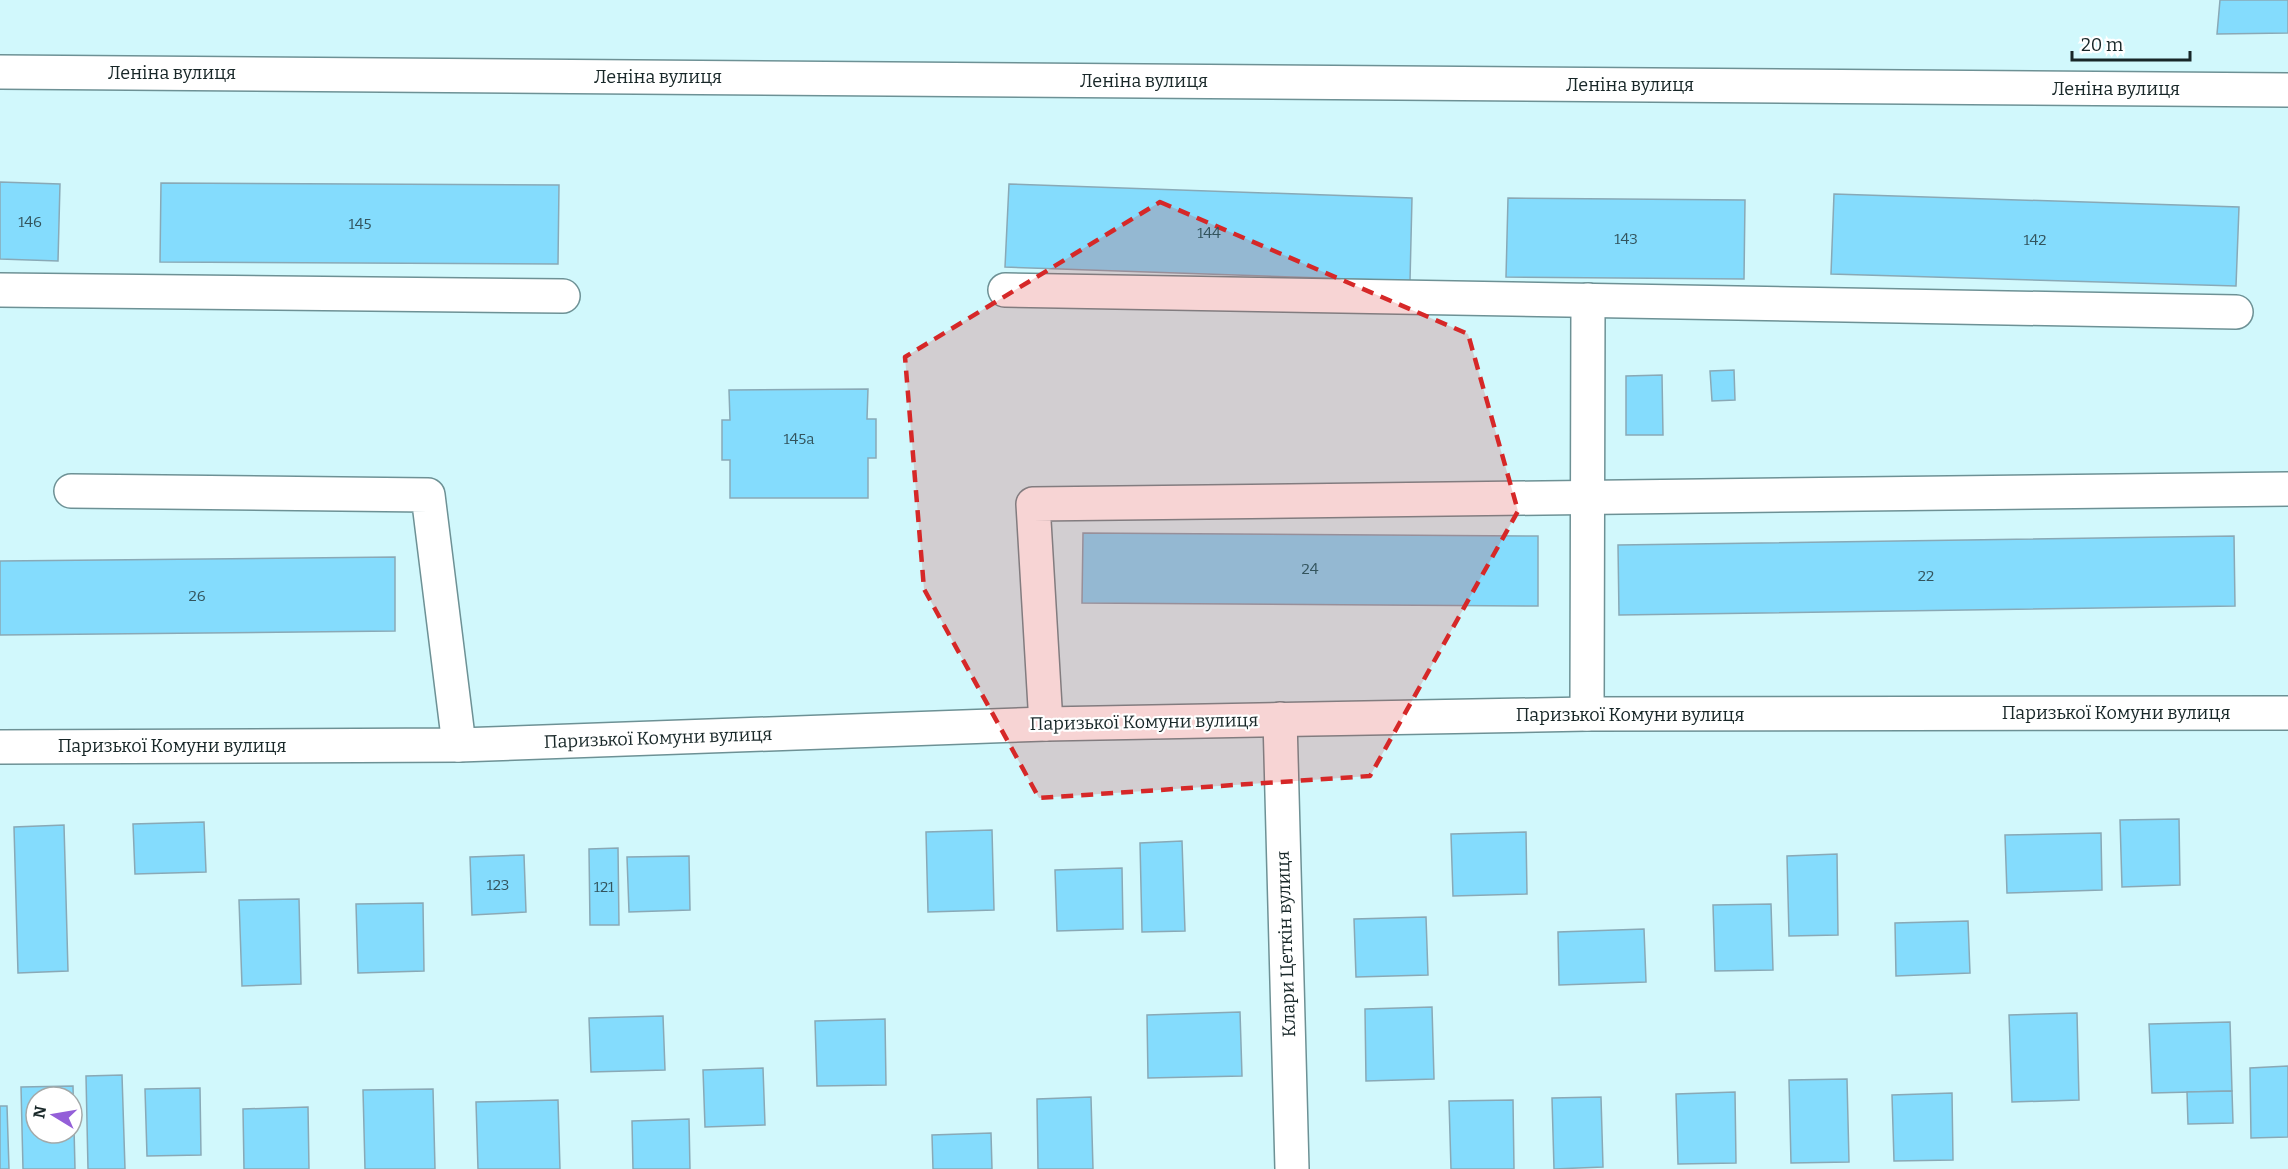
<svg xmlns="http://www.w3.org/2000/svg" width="2288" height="1169" font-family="Bitter,serif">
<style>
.building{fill:#84dcfd;stroke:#89a9b6;stroke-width:1.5;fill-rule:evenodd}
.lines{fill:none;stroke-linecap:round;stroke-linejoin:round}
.minor-casing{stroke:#6d9195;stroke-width:36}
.major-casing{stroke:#6d9195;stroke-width:36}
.minor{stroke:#fff;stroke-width:33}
.major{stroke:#fff;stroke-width:33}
.marked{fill:#d62828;fill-opacity:0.2;stroke:#d62828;stroke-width:4.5;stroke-dasharray:12 8;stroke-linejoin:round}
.labels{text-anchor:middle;stroke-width:4.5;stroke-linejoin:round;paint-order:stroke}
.number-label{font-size:15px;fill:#33545d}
.street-label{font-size:18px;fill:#182728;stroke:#fff}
</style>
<rect width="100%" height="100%" fill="#d1f8fc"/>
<g class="building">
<path d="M2220 0H2288V33L2217 34Z"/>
<path d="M0 182 60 184 58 261 0 259Z"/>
<path d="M161 183 559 185 558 264 160 262Z"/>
<path d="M1009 184 1412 198 1410 281 1005 267Z"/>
<path d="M1834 194 2239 207 2236 286 1831 274Z"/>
<path d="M1508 198 1745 200 1744 279 1506 277Z"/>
<path d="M1734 370 1735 400 1712 401 1710 371Z"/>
<path d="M1662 375 1663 435H1626V376Z"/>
<path d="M868 389 867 419H876V458H868V498H730V460H722V420H730L729 390Z"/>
<path d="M1083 533 1538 536V606L1082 603Z"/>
<path d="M2234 536 2235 606 1619 615 1618 545Z"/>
<path d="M395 557V631L0 635V561Z"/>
<path d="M2179 819 2180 885 2122 887 2120 820Z"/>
<path d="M204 822 206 872 135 874 133 824Z"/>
<path d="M64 825 68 971 18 973 14 827Z"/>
<path d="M992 830 994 910 928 912 926 832Z"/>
<path d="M1526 832 1527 894 1453 896 1451 834Z"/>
<path d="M2101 833 2102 890 2007 893 2005 835Z"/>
<path d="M1182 841 1185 931 1142 932 1140 843Z"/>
<path d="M618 848 619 925H590L589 849Z"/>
<path d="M1837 854 1838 935 1789 936 1787 856Z"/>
<path d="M524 855 526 912 472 915 470 857Z"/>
<path d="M689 856 690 910 629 912 627 857Z"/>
<path d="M1122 868 1123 929 1057 931 1055 870Z"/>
<path d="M299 899 301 984 242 986 239 900Z"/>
<path d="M423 903 424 971 358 973 356 904Z"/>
<path d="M1771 904 1773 970 1715 971 1713 905Z"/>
<path d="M1426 917 1428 975 1356 977 1354 919Z"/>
<path d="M1968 921 1970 973 1896 976 1895 923Z"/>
<path d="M1644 929 1646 982 1559 985 1558 932Z"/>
<path d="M1432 1007 1434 1079 1366 1081 1365 1009Z"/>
<path d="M1240 1012 1242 1076 1148 1078 1147 1015Z"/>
<path d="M2077 1013 2079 1100 2012 1102 2009 1015Z"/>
<path d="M663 1016 665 1070 591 1072 589 1018Z"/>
<path d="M885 1019 886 1085 817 1086 815 1021Z"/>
<path d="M2230 1022 2232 1091 2152 1093 2149 1024Z"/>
<path d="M2288 1066V1137L2251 1138 2250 1068Z"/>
<path d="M763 1068 765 1125 705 1127 703 1070Z"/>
<path d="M122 1075 125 1169H88L86 1076Z"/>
<path d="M1847 1079 1849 1162 1791 1163 1789 1080Z"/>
<path d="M73 1086 75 1169H23L21 1087ZM36 1097H72V1133H36Z"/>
<path d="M200 1088 201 1155 147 1156 145 1089Z"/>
<path d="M433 1089 435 1169H365L363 1090Z"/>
<path d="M2232 1091 2233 1123 2188 1124 2187 1092Z"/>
<path d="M1735 1092 1736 1163 1678 1164 1676 1094Z"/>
<path d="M1952 1093 1953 1160 1894 1161 1892 1095Z"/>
<path d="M1091 1097 1093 1169H1038L1037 1099Z"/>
<path d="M1601 1097 1603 1167 1554 1169 1552 1098Z"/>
<path d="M558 1100 560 1169H478L476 1102Z"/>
<path d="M1513 1100 1514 1169H1451L1449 1101Z"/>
<path d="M0 1106H7L9 1169H0Z"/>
<path d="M308 1107 309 1169H244L243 1109Z"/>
<path d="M689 1119 690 1169H633L632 1121Z"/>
<path d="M991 1133 992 1169H933L932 1135Z"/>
</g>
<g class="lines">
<defs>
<g id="minor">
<path d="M0 290 563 296"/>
<path d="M1005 290 2236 312"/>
<path d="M71 491 428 495 459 745"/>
<path d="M1587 714 1588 300"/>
<path d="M1280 719 1292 1169"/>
<path d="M1046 724 1033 504 2288 489"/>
<path d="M0 747 459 745 1046 724 1587 714 2288 713"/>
</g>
<path id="major" d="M0 72 2288 90"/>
</defs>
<use href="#minor" class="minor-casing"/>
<use href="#major" class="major-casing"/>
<use href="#minor" class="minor"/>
<use href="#major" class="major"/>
</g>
<path class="marked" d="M1160 202 1468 334 1518 511 1370 776 1039 798 924 589 905 357Z"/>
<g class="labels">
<g class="number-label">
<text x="30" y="227">146</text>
<text x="360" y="229">145</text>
<text x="1209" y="238">144</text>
<text x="1626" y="244">143</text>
<text x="2035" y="245">142</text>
<text x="799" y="444">145а</text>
<text x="1310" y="574">24</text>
<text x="1926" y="581">22</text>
<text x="197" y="601">26</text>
<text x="498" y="890">123</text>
<text x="604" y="892">121</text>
</g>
<g class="street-label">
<text x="172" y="79">Леніна вулиця</text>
<text x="658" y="83">Леніна вулиця</text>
<text x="1144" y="87">Леніна вулиця</text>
<text x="1630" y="91">Леніна вулиця</text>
<text x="2116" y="95">Леніна вулиця</text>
<text x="2116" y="719">Паризької Комуни вулиця</text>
<text x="1630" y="721">Паризької Комуни вулиця</text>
<text transform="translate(1144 722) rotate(-1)" y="6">Паризької Комуни вулиця</text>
<text transform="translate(658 738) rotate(-2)" y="6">Паризької Комуни вулиця</text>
<text x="172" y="752">Паризької Комуни вулиця</text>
<text transform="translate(1286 944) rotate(-92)" y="6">Клари Цеткін вулиця</text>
</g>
</g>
<g transform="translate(54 1115) rotate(281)"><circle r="28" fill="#ffffff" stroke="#a3a9a9" stroke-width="1.5"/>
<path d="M0-4.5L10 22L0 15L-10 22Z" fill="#945fd8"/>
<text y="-9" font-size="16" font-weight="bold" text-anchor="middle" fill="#182728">N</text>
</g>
<path d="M2072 51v9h118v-9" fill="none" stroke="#182728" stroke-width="3"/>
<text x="2081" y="51" font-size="18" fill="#182728" stroke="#ffffff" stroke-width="4.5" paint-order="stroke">20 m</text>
</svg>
